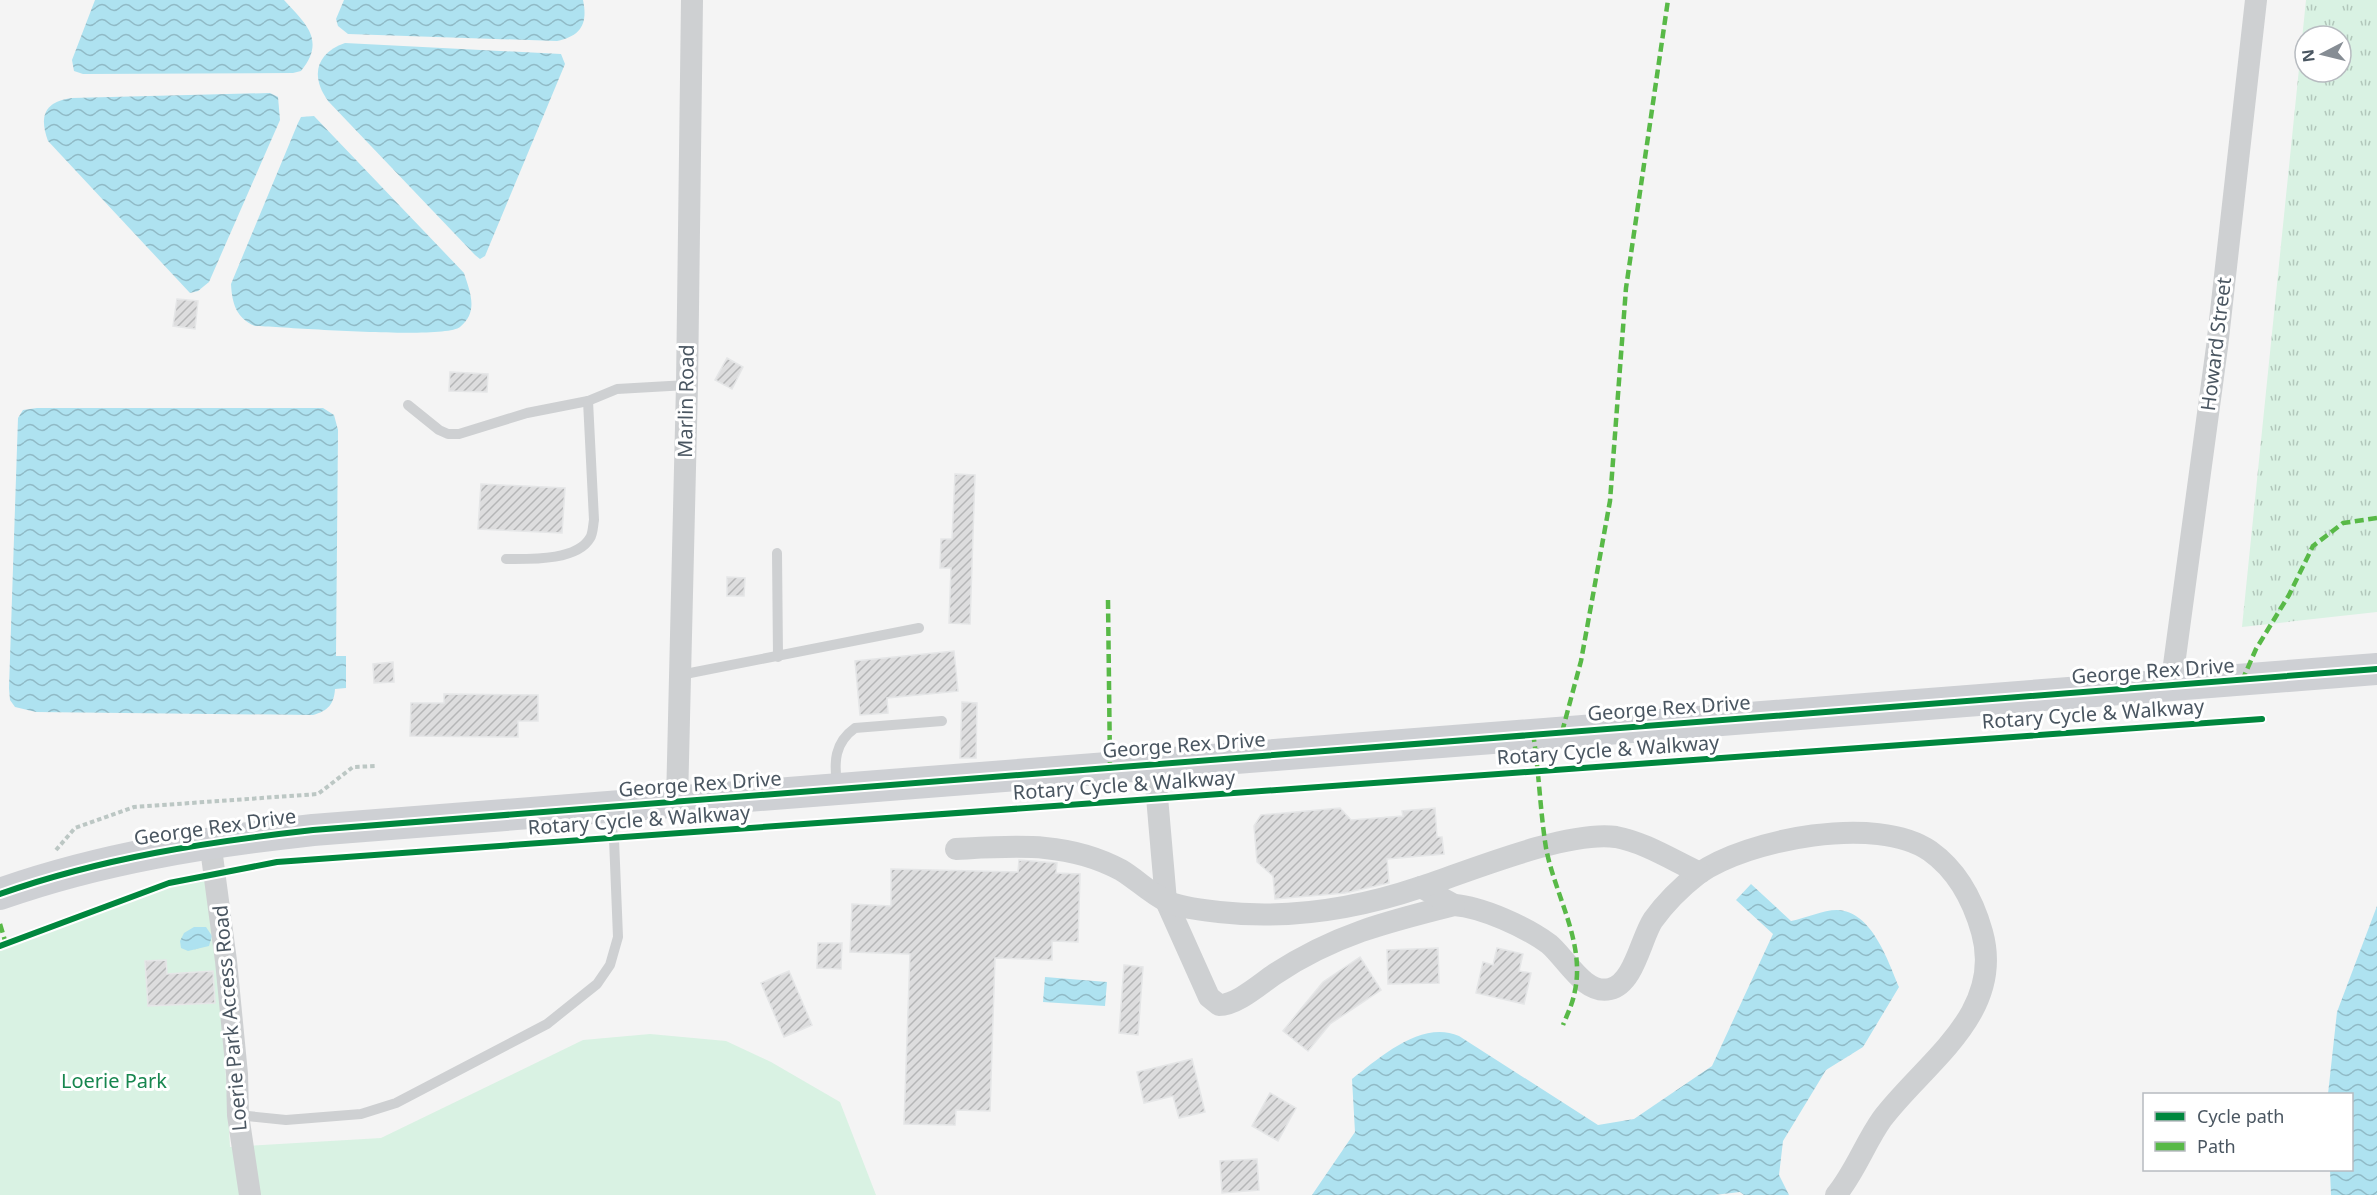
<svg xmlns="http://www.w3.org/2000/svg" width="2377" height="1195" font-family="'Noto Sans',sans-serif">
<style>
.grass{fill:url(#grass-tufts);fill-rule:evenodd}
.park{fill:#d9f2e3}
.water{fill:url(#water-waves)}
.building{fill:url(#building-hatch);stroke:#e5e6e7;stroke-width:1.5}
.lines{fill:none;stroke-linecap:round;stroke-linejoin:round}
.path{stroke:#bcc7c4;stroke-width:4;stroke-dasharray:4.5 3;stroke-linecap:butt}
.lane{stroke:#ced0d2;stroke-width:10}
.street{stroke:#ced0d2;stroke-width:22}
.secondary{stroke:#ced0d4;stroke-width:32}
.quiet{stroke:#58b947;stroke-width:4.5;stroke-dasharray:9 4.5;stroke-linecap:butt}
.cycleway-casing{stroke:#fff;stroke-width:10}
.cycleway{stroke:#00873e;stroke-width:6}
.labels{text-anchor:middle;stroke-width:6;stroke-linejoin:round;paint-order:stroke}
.street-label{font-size:20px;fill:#4a5661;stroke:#fff}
.park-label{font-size:20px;fill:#17864f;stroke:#fff}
</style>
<defs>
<pattern id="grass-tufts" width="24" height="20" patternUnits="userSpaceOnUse" patternTransform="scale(1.5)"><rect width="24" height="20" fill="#d9f2e3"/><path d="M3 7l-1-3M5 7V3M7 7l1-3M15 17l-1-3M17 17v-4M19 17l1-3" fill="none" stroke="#b2c7bb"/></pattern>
<pattern id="water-waves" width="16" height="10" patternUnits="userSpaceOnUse" patternTransform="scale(1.5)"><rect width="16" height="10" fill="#aee2f0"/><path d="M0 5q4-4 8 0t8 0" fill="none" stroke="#90bac6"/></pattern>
<pattern id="building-hatch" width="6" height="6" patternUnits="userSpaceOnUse" patternTransform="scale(1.5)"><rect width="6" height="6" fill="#ddddde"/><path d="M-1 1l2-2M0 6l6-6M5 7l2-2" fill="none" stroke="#b5b6b7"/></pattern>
</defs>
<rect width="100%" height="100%" fill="#f4f4f4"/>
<path class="grass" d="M2306 0H2377V612L2242 627ZM2305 36H2341V72H2305Z"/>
<path class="park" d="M214 873 230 1147 381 1138 583 1040 650 1034 726 1041 771 1062 840 1102 876 1195H0V947L56 925Z"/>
<g class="water">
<path d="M95 0H284C306 24 326 40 301 71L293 73 83 74 74 71 72 60Z"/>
<path d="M344 0H583C588 24 581 36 557 41L348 34 338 26 336 19Z"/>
<path d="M345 43 561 54 565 64 485 256 480 259 475 255 328 101C310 76 316 53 345 43Z"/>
<path d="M270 93 278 97 280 120 209 282 198 291 190 293 48 141C39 116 44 102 72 98Z"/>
<path d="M314 116 464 273C470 292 479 312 460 327 444 340 286 327 255 326 236 318 232 303 231 284L298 123 301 117Z"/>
<path d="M37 408H323L334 415 338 430 336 656H346V688L335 689C334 704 328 711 313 715L36 712 15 707 10 700 9 688 18 418 23 410Z"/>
<path d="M1751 884 1791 921C1806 918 1823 910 1837 910 1872 911 1888 961 1899 987L1863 1047 1826 1070 1783 1141 1779 1175 1789 1195H1744L1740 1192 1714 1195H1312L1355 1132 1352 1079C1381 1057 1421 1020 1459 1036L1598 1125 1634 1119 1712 1066 1773 934 1736 900Z"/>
<path d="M2377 906V1195H2331L2330 1170H2352V1094H2328L2337 1012Z"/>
<path d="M194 927H206L212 936 209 946 188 951 181 948 180 941 184 933Z"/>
<path d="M1045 977 1107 982 1105 1006 1043 1002Z"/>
</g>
<g class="building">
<path d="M177 299 198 301 195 329 173 326Z"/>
<path d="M727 358 743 367 732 389 715 380Z"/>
<path d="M450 372 488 374 487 392 449 391Z"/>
<path d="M955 474 975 475 970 624 949 623 951 568H940L941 539H952Z"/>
<path d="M481 484 565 488 562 533 478 529Z"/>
<path d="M727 577 745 578 744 596H727Z"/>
<path d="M954 651 958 691 887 698 888 713 860 715 855 661Z"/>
<path d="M393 662 394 682 374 683 373 664Z"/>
<path d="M444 694 538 695V721H518V737L410 736 411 703H444Z"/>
<path d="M962 702 977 703 976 758H960Z"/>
<path d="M1340 808 1351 820 1403 816 1402 811 1435 808 1437 837H1442L1444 854 1387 859 1389 883 1345 893 1275 899 1273 876 1257 862 1254 826 1261 815Z"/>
<path d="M1019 860 1057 863 1056 873 1080 874 1078 942 1052 941V960L995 958 990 1111 956 1110 955 1125 904 1124 910 954 850 952 852 904 891 906V869L1018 872Z"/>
<path d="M818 943H842L841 969 817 968Z"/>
<path d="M1438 948 1439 983 1388 984 1387 950Z"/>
<path d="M1497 948 1523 954 1519 971 1531 973 1524 1004 1476 993 1483 962 1493 965Z"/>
<path d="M1360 957 1381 990 1330 1024 1308 1051 1283 1031 1323 982Z"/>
<path d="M166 960 167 974 213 971 215 1003 148 1006 145 961Z"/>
<path d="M1124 965 1143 967 1138 1035 1119 1033Z"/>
<path d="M789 971 812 1025 784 1037 761 983Z"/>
<path d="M1192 1059 1205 1112 1179 1118 1173 1096 1144 1103 1137 1072Z"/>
<path d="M1270 1093 1296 1108 1278 1141 1252 1126Z"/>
<path d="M1257 1159 1259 1190 1222 1193 1220 1161Z"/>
</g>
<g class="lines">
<path class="path" d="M56 850 75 828 134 807 318 794 353 767 377 766"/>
<g class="lane">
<path d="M408 405 439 430 448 434H459L527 413 588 401 617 389 687 385"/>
<path d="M777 553 778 657"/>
<path d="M506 559C529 559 577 561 590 538 593 534 593 525 594 520L588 401"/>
<path d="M680 675 919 628"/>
<path d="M837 786C834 762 834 743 855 728L942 721"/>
<path d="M238 1115 286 1120 361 1114 396 1103 547 1024 597 984 610 965 618 937 614 839 608 811"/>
</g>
<g class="street">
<path d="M2171 687 2217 347 2256 0"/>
<path d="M1154 762 1166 901 1209 997 1219 1005C1237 1005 1260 984 1275 974 1334 935 1386 922 1454 905 1482 907 1526 927 1549 944 1566 958 1584 995 1610 989 1634 984 1641 938 1653 920 1666 902 1680 888 1698 874 1748 839 1877 814 1930 851 1958 871 1973 900 1982 932 2005 1014 1924 1063 1882 1119 1865 1143 1855 1172 1836 1195"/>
<path d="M677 802 687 385 692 0"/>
<path d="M210 841 226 961 237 1074 238 1115 250 1195"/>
<path d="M956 849C1014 846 1067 841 1121 870 1136 879 1150 893 1166 901 1181 908 1202 910 1219 912 1289 920 1356 909 1421 887L1454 905"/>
<path d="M1421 887C1469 871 1568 830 1616 837 1644 842 1674 861 1700 873"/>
</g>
<path class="secondary" d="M0 894C102 858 206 842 313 830L2377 669"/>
<g class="quiet">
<path d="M1108 600 1110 767"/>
<path d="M2242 681 2256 649 2289 595 2313 546 2343 523 2377 518"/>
<path d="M1562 732 1581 661 1610 501 1626 288 1668 0"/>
<path d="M1533 733C1539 771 1540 810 1546 848 1555 896 1587 945 1574 995 1572 1005 1567 1015 1563 1025"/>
<path d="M0 924 6 944"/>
</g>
<defs>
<g id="cycleway">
<path d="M0 894C102 858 206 842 313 830L2377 669"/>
<path d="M0 946 169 883 277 862 2262 719"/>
</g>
</defs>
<use href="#cycleway" class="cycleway-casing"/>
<use href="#cycleway" class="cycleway"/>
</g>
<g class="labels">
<g class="street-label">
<text transform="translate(2216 344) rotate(-83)" y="7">Howard Street</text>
<text transform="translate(686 401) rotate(-89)" y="7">Marlin Road</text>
<text transform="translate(2153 671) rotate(-4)" y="7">George Rex Drive</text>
<text transform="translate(1669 708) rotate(-4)" y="7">George Rex Drive</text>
<text transform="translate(2093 714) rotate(-4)" y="7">Rotary Cycle &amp; Walkway</text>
<text transform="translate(1184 745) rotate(-4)" y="7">George Rex Drive</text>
<text transform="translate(1608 750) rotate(-4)" y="7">Rotary Cycle &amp; Walkway</text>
<text transform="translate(700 784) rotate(-4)" y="7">George Rex Drive</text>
<text transform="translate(1124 785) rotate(-4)" y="7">Rotary Cycle &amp; Walkway</text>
<text transform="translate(639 820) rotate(-4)" y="7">Rotary Cycle &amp; Walkway</text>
<text transform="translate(215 827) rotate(-8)" y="7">George Rex Drive</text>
<text transform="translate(230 1018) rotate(-95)" y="7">Loerie Park Access Road</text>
</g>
<g class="park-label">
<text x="114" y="1088">Loerie Park</text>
</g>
</g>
<rect x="2143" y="1093" width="210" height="78" fill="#ffffff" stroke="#b7bbc0" stroke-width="1.5"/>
<rect x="2155" y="1112" width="30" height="9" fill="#00873e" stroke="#b7bbc0" stroke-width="1.5"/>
<text x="2197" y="1123" font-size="18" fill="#4a5661">Cycle path</text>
<rect x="2155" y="1142" width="30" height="9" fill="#58b947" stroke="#b7bbc0" stroke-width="1.5"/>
<text x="2197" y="1153" font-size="18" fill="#4a5661">Path</text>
<g transform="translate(2323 54) rotate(263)"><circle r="28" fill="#ffffff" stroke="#b7bbc0" stroke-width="1.5"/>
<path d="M0-4.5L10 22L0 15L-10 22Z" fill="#868d94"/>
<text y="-9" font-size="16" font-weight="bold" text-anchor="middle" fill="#4a5661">N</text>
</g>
</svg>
